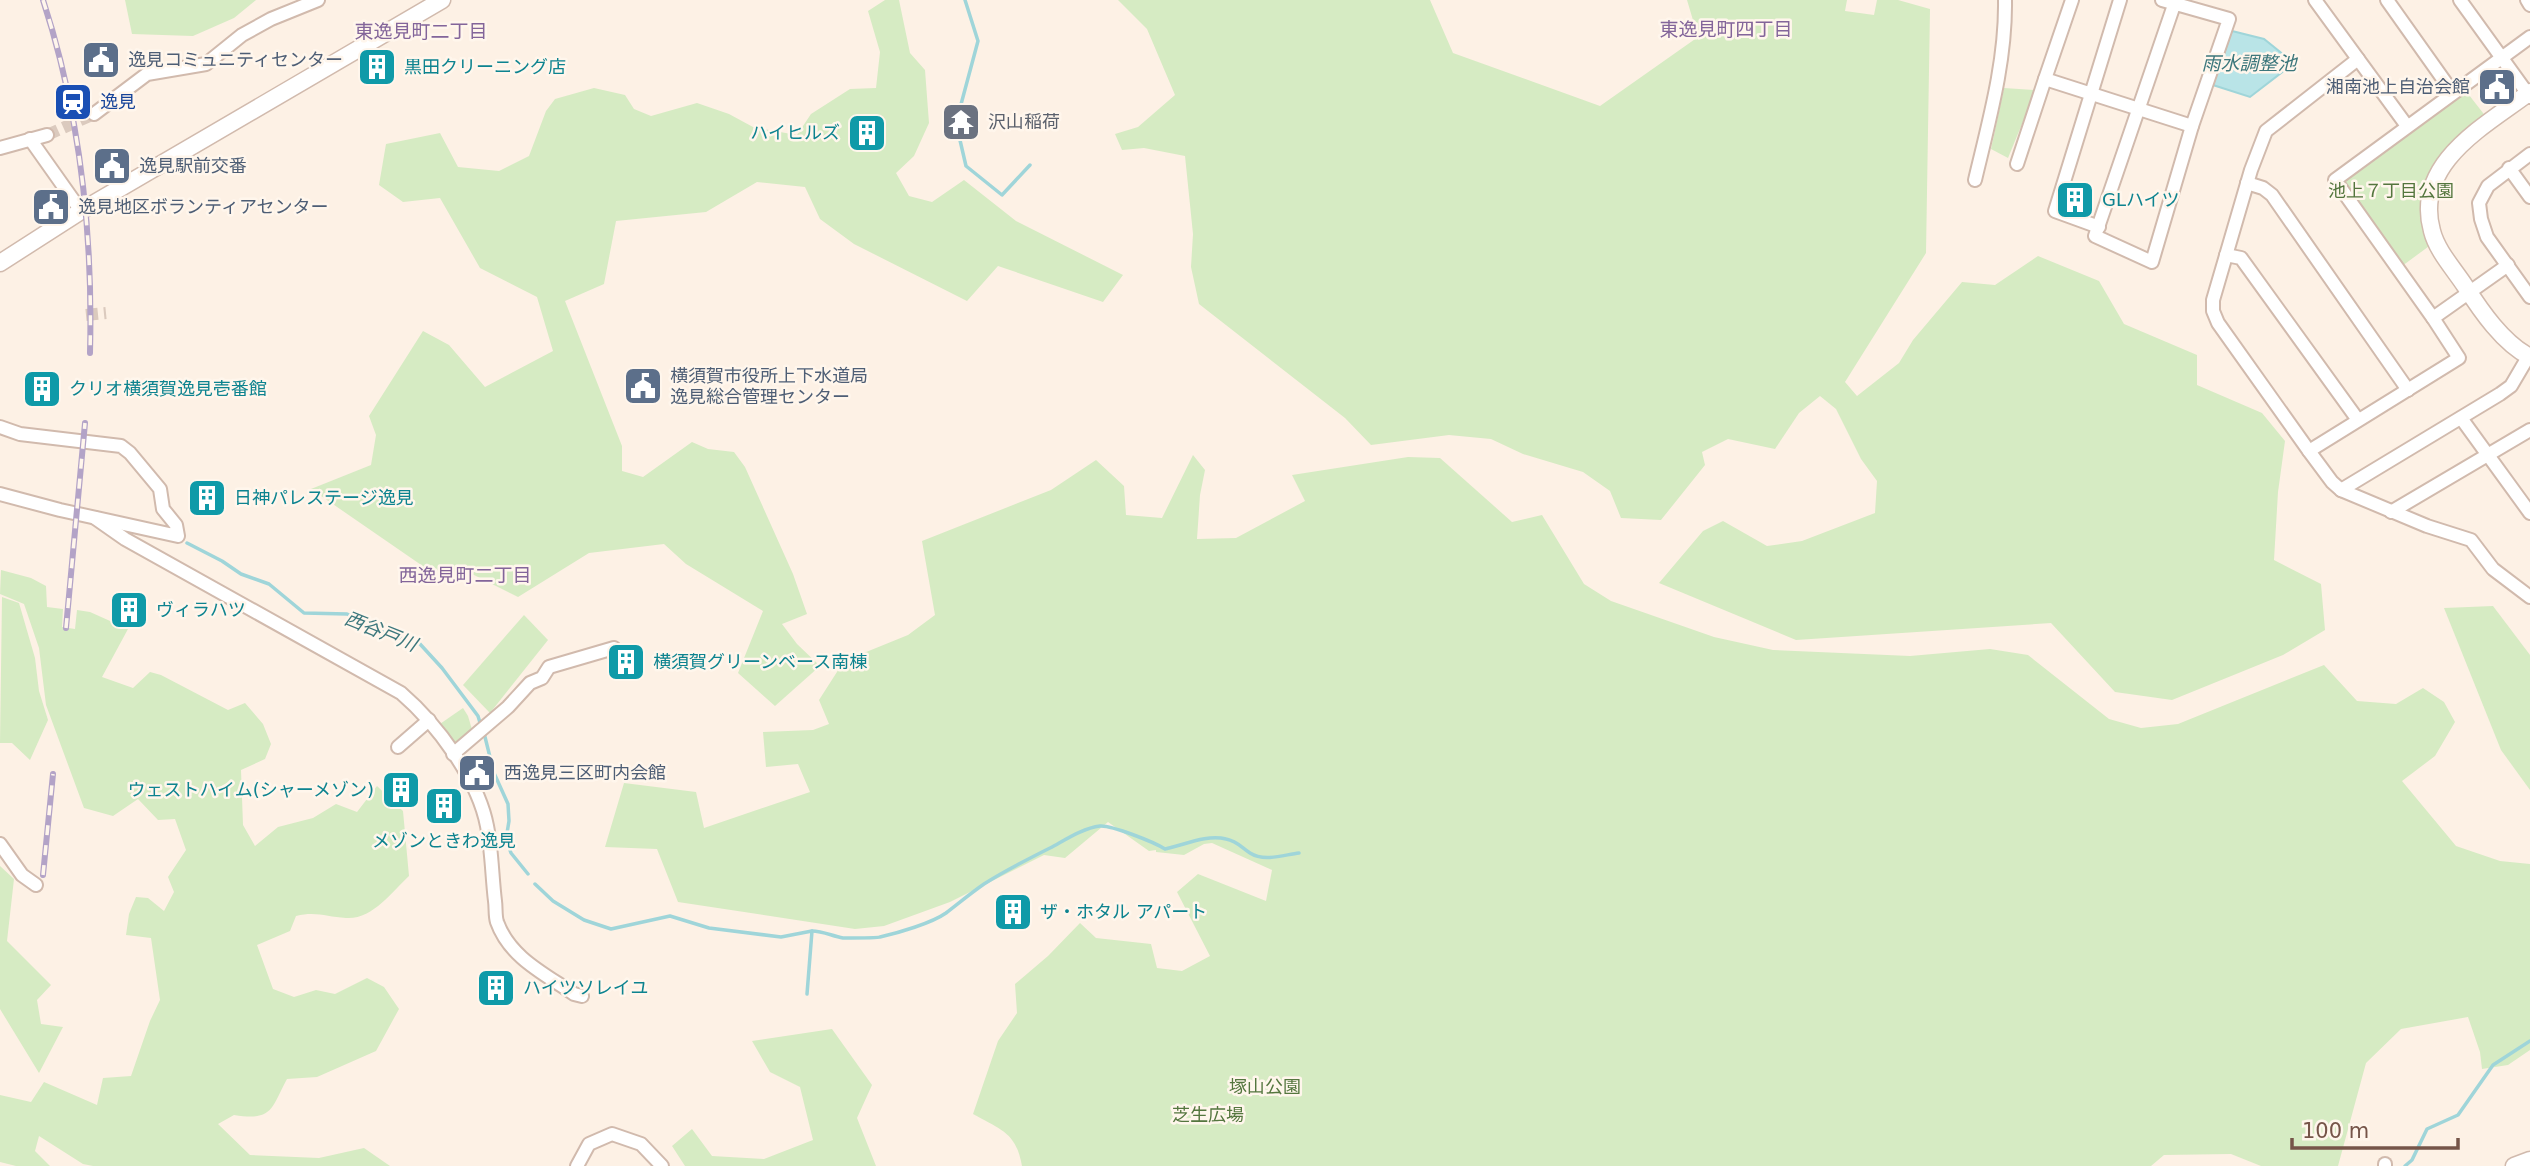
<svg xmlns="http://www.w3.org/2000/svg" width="2530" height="1166" font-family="'DejaVu Sans','Noto Sans JP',sans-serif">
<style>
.green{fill:#d6ebc3}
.water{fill:#b9e4e7;stroke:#9fd5d9;stroke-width:2}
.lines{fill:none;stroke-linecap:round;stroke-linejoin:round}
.stream{stroke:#9fd5d9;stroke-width:3.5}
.minor-tunnel{stroke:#dbcabe;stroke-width:12;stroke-dasharray:12 6;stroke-linecap:butt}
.minor-casing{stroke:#d1baad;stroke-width:16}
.tertiary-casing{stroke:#d1baad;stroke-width:19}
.minor{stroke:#fff;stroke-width:12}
.tertiary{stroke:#fff;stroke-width:16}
.rail-casing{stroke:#b3a3c7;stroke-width:6}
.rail{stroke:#fff6ec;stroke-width:3.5;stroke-dasharray:10;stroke-linecap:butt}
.labels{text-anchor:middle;stroke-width:5;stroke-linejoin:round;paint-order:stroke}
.service-label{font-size:18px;fill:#4e5e75;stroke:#fff6ec;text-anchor:start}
.culture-label{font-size:18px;fill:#0d838f;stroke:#fff6ec;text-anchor:start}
.transit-label{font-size:18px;fill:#164399;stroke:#fff6ec;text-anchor:start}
.worship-label{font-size:18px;fill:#5b616d;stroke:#fff6ec;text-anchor:start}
.park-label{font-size:18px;fill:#54763e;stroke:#fff6ec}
.neighbourhood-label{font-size:19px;fill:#83659a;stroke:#fff6ec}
.water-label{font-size:19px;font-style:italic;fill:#3c777c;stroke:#fff6ec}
</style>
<rect width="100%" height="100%" fill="#fdf1e5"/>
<g class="green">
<path d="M125 0H256L234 18 193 36 132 34Z"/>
<path d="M885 0H899L910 53 925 70 929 123 914 156 896 173 909 196 932 202 964 180 1016 221 1123 275 1103 302 998 266 967 301 854 244 820 219 805 187 757 182 706 212 616 221 604 284 565 301 622 446V471L643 477 692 442 708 449 734 452 745 467 793 574 807 614 782 624 797 644 820 666 775 706 738 673 763 611 686 564 664 544 589 553 518 597 474 575 427 569 311 489 371 465 376 435 369 416 423 331 449 345 485 387 553 351 537 297 480 268 440 198 403 202 379 185 386 144 440 133 458 167 499 171 529 156 546 111 555 99 594 88 625 95 634 109 651 116 697 103 729 114 753 127 797 135 811 114 850 89 876 88 880 52 868 11Z"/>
<path d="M1118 0H1430L1453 53 1600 106 1698 37 1687 0H1847L1845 11 1874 15 1877 0H1898L1930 9 1926 253 1845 382 1857 396 1899 363 1913 340 1962 282 1995 285 2038 256 2099 281 2124 324 2197 355V385L2262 413 2285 441 2278 492 2274 560 2321 584 2325 630 2283 655 2172 700 2115 692 2051 623 1796 640 1659 583 1703 531 1723 521 1767 546 1802 541 1875 513 1877 481 1861 459 1836 409 1820 396 1799 413 1775 449 1728 439 1702 452 1705 465 1661 520 1621 518 1610 491 1583 472 1523 454 1491 439 1449 435 1371 445 1345 418 1199 304 1191 267 1193 234 1185 156 1144 148 1122 150 1115 134 1138 127 1175 95 1147 29Z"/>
<path d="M2462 86 2490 122 2431 189 2436 241 2398 269 2335 181Z"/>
<path d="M2004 88 2036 90 2008 158 1991 149Z"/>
<path d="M1193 455 1205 470 1200 495 1197 539 1236 538 1305 501 1292 475 1408 457 1440 458 1512 522 1542 515 1584 584 1611 601 1714 637 1773 650 1910 656 1990 649 2028 655 2109 719 2141 728 2178 724 2324 665 2357 701 2396 704 2423 688 2444 702 2455 722 2435 756 2402 781 2456 846 2500 861 2530 864V1050L2508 1065 2482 1069 2480 1052 2468 1017 2401 1029 2366 1063 2338 1166H2261L2231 1154 2164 1155 2151 1166H1022C1016 1132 1001 1130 973 1114L998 1041 1017 1013 1015 984 1048 956 1080 923 1096 938 1151 944 1157 968 1182 971 1210 956 1177 892 1198 874 1266 901 1272 870 1212 843 1204 844 1184 855 1156 852V850L1149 851 1108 822 1065 858 1044 855 950 902 884 926 855 929 678 902 657 849 605 847 624 783 696 792 704 828 810 792 798 764 766 767 763 732 813 730 829 724 819 700 844 661 908 635 935 615 922 541 1051 490 1096 460 1124 486 1126 515 1162 518Z"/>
<path d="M1 570 31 578 46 586 47 607 63 609 62 627 75 629 77 610 90 612 128 629 102 677 133 688 150 672 161 675 228 710 245 703 263 724 271 744 265 759 241 770 243 825 255 846 278 827 313 818 336 804 357 812 377 786 403 811 409 876C392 892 372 920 346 918 327 917 316 911 296 916L290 931 257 945 273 989 294 997 316 990 335 994 367 978 384 987 399 1009 376 1051 317 1077 287 1079C271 1109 273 1121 234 1115L218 1124 250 1155 319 1158 364 1148 390 1166H93L83 1164 39 1136 35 1151 50 1166H16L0 1162V1095L31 1102 44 1082 97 1105 103 1078 131 1076 150 1021 160 1000 151 938 126 935 129 914 136 897 148 898 164 911 174 892 168 877 186 850 175 819 158 820 138 799 113 816 84 808 46 705 39 648 24 604 0 594Z"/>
<path d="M2 597 19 603 35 658 39 691 48 720 30 760 12 743H0Z"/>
<path d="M2493 606 2530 655V790L2501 750 2444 608Z"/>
<path d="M524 615 548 640 490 713 463 685Z"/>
<path d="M463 708 468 716 473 733 454 750 437 726Z"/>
<path d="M0 866 14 879 7 941 51 985 37 1000 41 1024 63 1027 39 1073 0 1009Z"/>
<path d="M832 1029 872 1085 857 1118 876 1166H685L672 1146 692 1129 712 1156 764 1159 813 1140 800 1087 770 1072 752 1041Z"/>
</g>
<path class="water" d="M2232 31 2264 39 2294 63 2250 97 2213 85Z"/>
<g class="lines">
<g class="stream">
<path d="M965 0 978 41 956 123 966 166 1002 195 1030 165"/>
<path d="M187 543 222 561 241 574 269 584 304 613 347 614 387 634 420 644 442 668 478 716 481 726"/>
<path d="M484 733 494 773 508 804 509 821 506 839 511 853 528 874"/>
<path d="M535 884 553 901 584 920 611 929 670 916 709 928 781 937 812 931 807 994"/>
<path d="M812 931C823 931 832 936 843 938 846 938 878 938 880 937 898 933 932 923 946 913 959 903 971 893 984 884 1006 870 1028 859 1050 848 1065 840 1083 828 1100 826 1111 825 1154 842 1165 849 1184 845 1207 834 1226 839 1237 841 1241 847 1250 853 1264 862 1283 855 1299 853"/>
<path d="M2405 1166 2412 1160 2427 1129 2458 1115 2493 1065 2530 1041"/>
</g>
<g class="minor-tunnel">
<path d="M47 135 94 114"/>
<path d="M86 315 106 313"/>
</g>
<defs>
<g id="minor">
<path d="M2072 0 2045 79 2192 126"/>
<path d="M2162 0 2229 19 2192 126 2152 262 2095 236 2174 5"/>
<path d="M2315 0 2358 59 2266 131 2251 170 2213 300V311L2218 323 2309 451 2332 482 2341 490 2500 394 2511 386 2528 357"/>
<path d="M2387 0 2453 93"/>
<path d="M2460 0 2530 97"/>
<path d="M2527 0 2530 5"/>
<path d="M2358 59 2407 126"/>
<path d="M94 114 147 74 206 64 242 35 271 19 318 0"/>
<path d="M30 139 81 211"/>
<path d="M0 148 47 135"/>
<path d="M2530 154 2488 186 2479 203 2481 219 2487 237 2530 297"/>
<path d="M2017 164 2045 79"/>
<path d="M2509 168 2530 197"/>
<path d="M1975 180C1989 121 2006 61 2005 0"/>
<path d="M2247 183 2263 188 2272 195 2408 390"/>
<path d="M2099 227 2055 211 2120 0"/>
<path d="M2226 255 2241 258 2358 420"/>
<path d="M2508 265 2433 318 2335 180 2530 37"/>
<path d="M2461 418 2530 513"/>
<path d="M0 427 20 434 121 446 130 453 160 489 163 509 176 525 178 536 60 510 0 494"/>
<path d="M2309 451 2459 358 2433 318"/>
<path d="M2341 490 2427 526 2471 540 2493 569 2530 597"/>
<path d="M2391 512 2530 430"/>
<path d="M95 518 125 539 401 693C437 724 478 779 487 826 492 851 492 877 495 901 496 908 495 916 497 922 510 958 545 974 574 994L582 996"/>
<path d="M398 747 429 720"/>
<path d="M453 754 508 707 530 683 542 678 549 667 614 648"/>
<path d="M0 844 22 875 36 885"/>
<path d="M2385 1164V1166"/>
<path d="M577 1166 589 1144 612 1134 641 1144 662 1166"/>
</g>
<g id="tertiary">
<path d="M2530 92C2485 126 2413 163 2432 231 2437 251 2454 269 2465 286 2481 311 2503 343 2530 357"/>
<path d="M0 263 81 211 442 0"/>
<path d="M2514 1166 2530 1160"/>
</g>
</defs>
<use href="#minor" class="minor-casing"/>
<use href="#tertiary" class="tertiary-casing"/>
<use href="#minor" class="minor"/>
<use href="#tertiary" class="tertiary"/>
<defs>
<g id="rail">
<path d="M43 0C80 113 93 234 90 353"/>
<path d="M66 628 85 423"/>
<path d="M43 875 53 774"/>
</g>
</defs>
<use href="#rail" class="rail-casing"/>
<use href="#rail" class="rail"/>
</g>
<defs>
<symbol id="civic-square" viewBox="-11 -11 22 22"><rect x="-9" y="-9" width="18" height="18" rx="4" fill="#5c6f8a" stroke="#fff6ec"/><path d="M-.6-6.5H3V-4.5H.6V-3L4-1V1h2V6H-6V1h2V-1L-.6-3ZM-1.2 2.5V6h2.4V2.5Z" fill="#fff"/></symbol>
<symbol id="building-square" viewBox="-11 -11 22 22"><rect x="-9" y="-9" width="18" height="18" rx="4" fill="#0f9aa8" stroke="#fff6ec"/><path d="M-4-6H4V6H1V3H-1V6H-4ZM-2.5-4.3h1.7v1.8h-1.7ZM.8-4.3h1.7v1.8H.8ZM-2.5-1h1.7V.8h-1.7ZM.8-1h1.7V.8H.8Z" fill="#fff"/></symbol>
<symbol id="station-square" viewBox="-11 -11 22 22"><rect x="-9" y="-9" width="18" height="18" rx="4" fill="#1a4fb4" stroke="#fff6ec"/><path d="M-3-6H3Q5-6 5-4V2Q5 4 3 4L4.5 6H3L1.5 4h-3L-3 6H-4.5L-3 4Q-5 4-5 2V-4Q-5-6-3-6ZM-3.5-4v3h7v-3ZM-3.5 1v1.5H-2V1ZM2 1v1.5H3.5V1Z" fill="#fff"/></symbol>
<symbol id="temple-square" viewBox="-11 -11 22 22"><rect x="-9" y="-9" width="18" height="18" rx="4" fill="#6b7280" stroke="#fff6ec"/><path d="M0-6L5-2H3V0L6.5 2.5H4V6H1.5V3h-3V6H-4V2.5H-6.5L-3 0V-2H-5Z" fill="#fff"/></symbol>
</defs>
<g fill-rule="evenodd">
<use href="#civic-square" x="79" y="38" width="44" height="44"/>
<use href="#building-square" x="355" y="45" width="44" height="44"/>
<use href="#civic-square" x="2475" y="65" width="44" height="44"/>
<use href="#station-square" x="51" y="80" width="44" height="44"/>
<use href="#temple-square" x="939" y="100" width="44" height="44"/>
<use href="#building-square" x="845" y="111" width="44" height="44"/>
<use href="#civic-square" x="90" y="144" width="44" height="44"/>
<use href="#building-square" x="2053" y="178" width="44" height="44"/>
<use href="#civic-square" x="29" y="185" width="44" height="44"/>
<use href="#civic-square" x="621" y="364" width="44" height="44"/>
<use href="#building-square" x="20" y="367" width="44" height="44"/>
<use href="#building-square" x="185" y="476" width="44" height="44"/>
<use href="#building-square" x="107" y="588" width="44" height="44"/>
<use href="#building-square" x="604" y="640" width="44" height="44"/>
<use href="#civic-square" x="455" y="751" width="44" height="44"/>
<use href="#building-square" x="379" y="768" width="44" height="44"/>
<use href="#building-square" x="422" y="784" width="44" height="44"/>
<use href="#building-square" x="991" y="890" width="44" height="44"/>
<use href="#building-square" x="474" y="966" width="44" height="44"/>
</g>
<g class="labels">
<g class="service-label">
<text x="128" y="66">逸見コミュニティセンター</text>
<text x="2470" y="93" text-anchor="end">湘南池上自治会館</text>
<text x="139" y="172">逸見駅前交番</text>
<text x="78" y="213">逸見地区ボランティアセンター</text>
<text x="670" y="382">横須賀市役所上下水道局<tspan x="670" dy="21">逸見総合管理センター</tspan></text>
<text x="504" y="779">西逸見三区町内会館</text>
</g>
<g class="culture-label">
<text x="404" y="73">黒田クリーニング店</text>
<text x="840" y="139" text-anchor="end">ハイヒルズ</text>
<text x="2102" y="206">GLハイツ</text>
<text x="69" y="395">クリオ横須賀逸見壱番館</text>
<text x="234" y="504">日神パレステージ逸見</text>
<text x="156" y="616">ヴィラハツ</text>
<text x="653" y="668">横須賀グリーンベース南棟</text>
<text x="374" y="796" text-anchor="end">ウェストハイム(シャーメゾン)</text>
<text x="444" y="847" text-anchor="middle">メゾンときわ逸見</text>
<text x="1040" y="918">ザ・ホタル アパート</text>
<text x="523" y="994">ハイツソレイユ</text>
</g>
<g class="transit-label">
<text x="100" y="108">逸見</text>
</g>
<g class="worship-label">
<text x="988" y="128">沢山稲荷</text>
</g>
<g class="park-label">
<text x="2391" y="197">池上７丁目公園</text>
<text x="1265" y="1093">塚山公園</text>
<text x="1208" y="1121">芝生広場</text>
</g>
<g class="neighbourhood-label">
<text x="1726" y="36">東逸見町四丁目</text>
<text x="421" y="38">東逸見町二丁目</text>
<text x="465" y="582">西逸見町二丁目</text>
</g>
<g class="water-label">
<text x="2249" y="70">雨水調整池</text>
<text transform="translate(381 631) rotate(22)" y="7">西谷戸川</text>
</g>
</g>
<path d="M2292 1138v10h166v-10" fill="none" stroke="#765549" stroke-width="3.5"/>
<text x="2302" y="1138" font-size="21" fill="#765549" stroke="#fff6ec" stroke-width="5" paint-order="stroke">100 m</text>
</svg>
